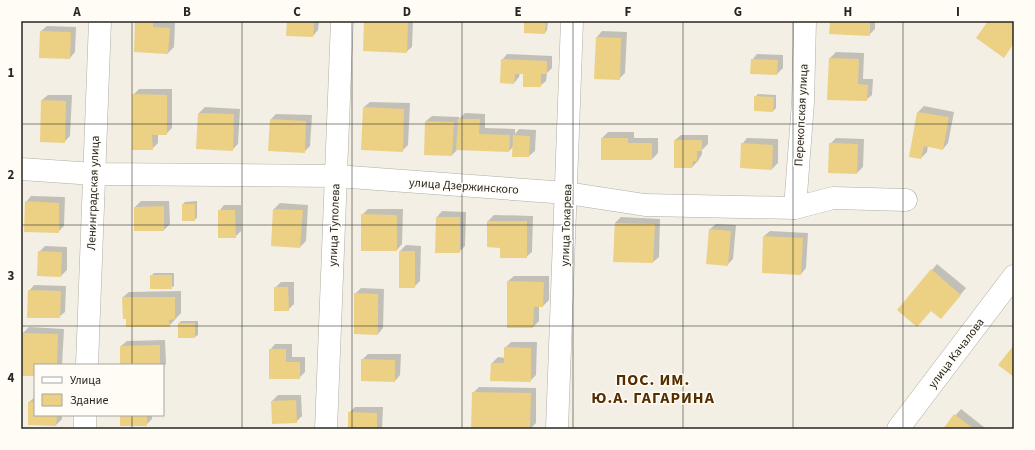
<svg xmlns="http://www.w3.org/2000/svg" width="1035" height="450" font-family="'Source Sans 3',sans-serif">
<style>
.shadow{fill:#0003}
.building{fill:#ecd084}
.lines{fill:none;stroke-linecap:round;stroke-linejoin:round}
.minor-casing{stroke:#b0ada3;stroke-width:23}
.minor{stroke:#fff;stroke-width:22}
.grid{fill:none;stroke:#272622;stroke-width:1;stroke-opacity:0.55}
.labels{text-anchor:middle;stroke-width:3;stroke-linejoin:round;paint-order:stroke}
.street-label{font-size:12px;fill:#272622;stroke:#fffcf6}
.district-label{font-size:16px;font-weight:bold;letter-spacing:1px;fill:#552e00;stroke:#fffcf6}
.neatline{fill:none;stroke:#272622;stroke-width:1.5}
.grid-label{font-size:13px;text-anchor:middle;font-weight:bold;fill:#272622}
</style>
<rect width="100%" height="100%" fill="#f3efe5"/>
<g class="shadow">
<path d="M136 21 175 23 174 47 168 53Z"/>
<path d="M288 21H319L318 30 313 36Z"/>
<path d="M365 21H413L412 47 406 52Z"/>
<path d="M526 21H548L547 30 545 33 525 22Z"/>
<path d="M831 21H875V29L869 35Z"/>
<path d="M47 26 76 27 75 52 70 58 41 31Z"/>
<path d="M602 31 627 32 625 73 619 79 597 37Z"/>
<path d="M836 52 864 53 863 79H873L872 95 866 100 828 99 830 58Z"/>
<path d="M507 54 552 56V68L547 73 546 81 540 86 524 73H520L519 77 514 83 502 60Z"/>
<path d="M757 54 783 55V68L777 74 752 60Z"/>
<path d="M139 89H172V128L166 134H158V143L152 149 133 95Z"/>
<path d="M758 94 776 95V108L773 111 755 97Z"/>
<path d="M48 95H72L70 136 64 142 42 100Z"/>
<path d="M370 102 410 103 408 145 402 151 364 107Z"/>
<path d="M924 106 954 112 948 143 943 149 928 146 927 152 921 158 918 112Z"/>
<path d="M205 107 240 109 238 144 232 150 199 113Z"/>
<path d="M465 113 485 114V128L515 129V134L519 129 536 130 535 151 529 156 513 147 509 151 458 149 452 155 426 121 432 116 459 117V119Z"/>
<path d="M276 114 312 115 310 146 304 152 271 119Z"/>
<path d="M608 132H634V138H658V153L652 159 602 138Z"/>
<path d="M681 135H708V144L702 150V154L698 161 692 167 675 140Z"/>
<path d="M747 138 778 139V163L772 169 742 144Z"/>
<path d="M836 138 864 139 863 167 857 173 830 144Z"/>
<path d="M31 196 65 197 64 226 58 232 26 202Z"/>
<path d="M141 201H169L170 224 164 230 135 207Z"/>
<path d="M197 201V218L194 220 183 204 185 202Z"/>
<path d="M280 203 308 205 306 241 300 247 274 209Z"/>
<path d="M224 205H241V231L235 237 219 211Z"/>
<path d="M368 209H403L402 244 397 250 362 215Z"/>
<path d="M442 211 466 212 465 246 459 252 437 217Z"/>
<path d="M494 215 533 216 532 252 526 257 488 221Z"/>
<path d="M621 217 660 219 659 257 653 262 614 261 615 223Z"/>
<path d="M716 224 736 225 733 259 727 265 710 229Z"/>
<path d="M770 231 808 233 806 268 801 274 764 236Z"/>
<path d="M406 245 421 246 420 281 414 287 400 251Z"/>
<path d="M45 246 67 247V270L61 276 39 252Z"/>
<path d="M937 264 966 288 946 312 932 270Z"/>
<path d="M154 273H174V286L171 288 151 276Z"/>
<path d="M514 276H549V300L543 306H539V321L533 327 508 281Z"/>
<path d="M281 282H294V304L288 310 275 288Z"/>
<path d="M34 285 66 286 65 312 59 317 29 291Z"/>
<path d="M361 288 384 289 383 328 378 334 355 294Z"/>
<path d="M181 291V313L169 326 123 297 129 292Z"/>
<path d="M181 321H198V335L195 337H179V323Z"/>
<path d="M29 327 64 329 62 365H35V375L23 333Z"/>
<path d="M165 340 166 364 163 366V365H121V346L127 341Z"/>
<path d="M511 342H537L536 375 530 381 492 363 498 357 505 358V348Z"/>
<path d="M275 344H292V357H305V372L299 378 270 350Z"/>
<path d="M368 354H401L400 375 395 381 362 360Z"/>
<path d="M479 387 536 388V423L530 429 473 393Z"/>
<path d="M278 395H301L302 416 296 422 272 401Z"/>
<path d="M35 397V415H62V419L56 425 29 424V402Z"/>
<path d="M355 407H383L382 429H349V413Z"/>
<path d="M961 409 985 428 984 429H944Z"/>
<path d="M121 415H152V419L146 425Z"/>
</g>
<g class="building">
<path d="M135 21H153V27L170 28 168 54 134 52Z"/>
<path d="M287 21H314L313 37 286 36Z"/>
<path d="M364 21H408L407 53 363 51Z"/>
<path d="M830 21H870V36L829 34Z"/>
<path d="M988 21H1014V43L1004 58 976 38Z"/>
<path d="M524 22H546L545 34 524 33Z"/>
<path d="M40 31 71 32 70 59 39 58Z"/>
<path d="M596 37 621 38 620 80 594 79Z"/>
<path d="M829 58 859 59 858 84 868 85 867 101 827 100Z"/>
<path d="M501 59 547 61V74H541V87H523V74H515L514 84 500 83Z"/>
<path d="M751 59 778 60 777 75 750 74Z"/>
<path d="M132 94 167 95V135H152L153 150H132Z"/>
<path d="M754 96 774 97 773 112 754 111Z"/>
<path d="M41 100 66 101 65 143 40 142Z"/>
<path d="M363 107 404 109 403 152 361 150Z"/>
<path d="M917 112 949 117 943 150 924 146 921 159 909 157Z"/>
<path d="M198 113 234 114 233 151 196 149Z"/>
<path d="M270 119 306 121 305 153 268 151Z"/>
<path d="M458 119H480L479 134 510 135 509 152 456 150Z"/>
<path d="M425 121 454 122 452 156 424 155Z"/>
<path d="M513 135 530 136 529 157H512Z"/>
<path d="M601 138H628V143H652V160H601Z"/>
<path d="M674 140H702V151H697V161H693L692 168H674Z"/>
<path d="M741 143 773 145 772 170 740 168Z"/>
<path d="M829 143 858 144 857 174 828 173Z"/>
<path d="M25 201 59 203V233L24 232Z"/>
<rect x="182" y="204" width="13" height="17"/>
<path d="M164 206V231H134V207Z"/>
<path d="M273 209 303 210 300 248 271 246Z"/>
<path d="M218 210H235L236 238H218Z"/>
<path d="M361 214 397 215V251H361Z"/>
<path d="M436 217H460V253H435Z"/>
<path d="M487 221H527V258H500V248L487 247Z"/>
<path d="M615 223 655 224 653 263 613 262Z"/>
<path d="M709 229 731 231 728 266 706 264Z"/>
<path d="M763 236 803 238 801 275 762 273Z"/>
<path d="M38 251 62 252 61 277 37 276Z"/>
<rect x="399" y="251" width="16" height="37"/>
<path d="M931 269 961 295 941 319 931 311 917 327 897 310Z"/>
<rect x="150" y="275" width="22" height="14"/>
<path d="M507 281 544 282 543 307H534L533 328H507Z"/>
<path d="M274 287H288L289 311H274Z"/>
<path d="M28 290 61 291 60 318H27Z"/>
<path d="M354 293 378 294V335L354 334Z"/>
<path d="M122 297H175V319L169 320 170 327H126V319H123Z"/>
<rect x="178" y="323" width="17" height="15"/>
<path d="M22 333 58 334 57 365H35V376H21Z"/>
<path d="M160 345V365H120V346Z"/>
<path d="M1014 345V377L998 365Z"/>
<path d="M504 347 531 348V382L490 381 491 363H504Z"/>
<path d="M269 349H286V362H300V379H269Z"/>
<path d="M361 359 395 360V382L361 381Z"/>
<path d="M472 392 531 393 530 429H471Z"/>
<path d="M296 400 297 423 272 424 271 401Z"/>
<path d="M28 402H35V415H57L56 426 28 425Z"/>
<path d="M348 412 377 413V429H348Z"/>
<path d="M954 414 974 429H943Z"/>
<rect x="120" y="415" width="27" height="11"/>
</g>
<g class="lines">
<defs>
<g id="minor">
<path d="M21 169 94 174 336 176 567 193 645 205 795 208 833 198 906 200"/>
<path d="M795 208 803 102 805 21"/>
<path d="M87 365 100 21"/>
<path d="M85 429V415"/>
<path d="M326 429 342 21"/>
<path d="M557 429 572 21"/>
<path d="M898 429 1014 276"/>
</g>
</defs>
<use href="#minor" class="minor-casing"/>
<use href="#minor" class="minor"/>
</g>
<path class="grid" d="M132 21V365M242 21V429M352 21V429M462 21V429M573 21V429M683 21V429M793 21V429M903 21V429M21 124H1014M21 225H1014M21 326H1014M132 415V429"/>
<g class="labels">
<g class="street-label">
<text transform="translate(801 115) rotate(-87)" y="4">Перекопская улица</text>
<text transform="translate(464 186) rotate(4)" y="4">улица Дзержинского</text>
<text transform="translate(93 193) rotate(-88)" y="4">Ленинградская улица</text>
<text transform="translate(334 225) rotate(-88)" y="4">улица Туполева</text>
<text transform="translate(566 225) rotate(-88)" y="4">улица Токарева</text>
<text transform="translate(956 353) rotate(-53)" y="4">улица Качалова</text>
</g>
<g class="district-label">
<text x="653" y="385">ПОС. ИМ.<tspan x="653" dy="18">Ю.А. ГАГАРИНА</tspan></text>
</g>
</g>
<rect width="1035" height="450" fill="none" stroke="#fffcf6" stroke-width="44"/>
<rect x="34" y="364" width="130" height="52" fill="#fffcf6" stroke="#a9a6a1"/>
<rect x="42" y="377" width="20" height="6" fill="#ffffff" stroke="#a9a6a1"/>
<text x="70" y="384" font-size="12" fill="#272622">Улица</text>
<rect x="42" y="394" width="20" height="12" fill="#ecd084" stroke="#a9a6a1"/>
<text x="70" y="404" font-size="12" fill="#272622">Здание</text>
<rect x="22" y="22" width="991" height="406" class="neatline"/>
<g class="grid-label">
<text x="77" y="16">A</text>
<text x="187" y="16">B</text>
<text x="297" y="16">C</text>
<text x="407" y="16">D</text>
<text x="518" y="16">E</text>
<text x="628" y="16">F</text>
<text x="738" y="16">G</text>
<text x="848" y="16">H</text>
<text x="958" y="16">I</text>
<text x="11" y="77">1</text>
<text x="11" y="179">2</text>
<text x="11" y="280">3</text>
<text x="11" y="382">4</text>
</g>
</svg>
